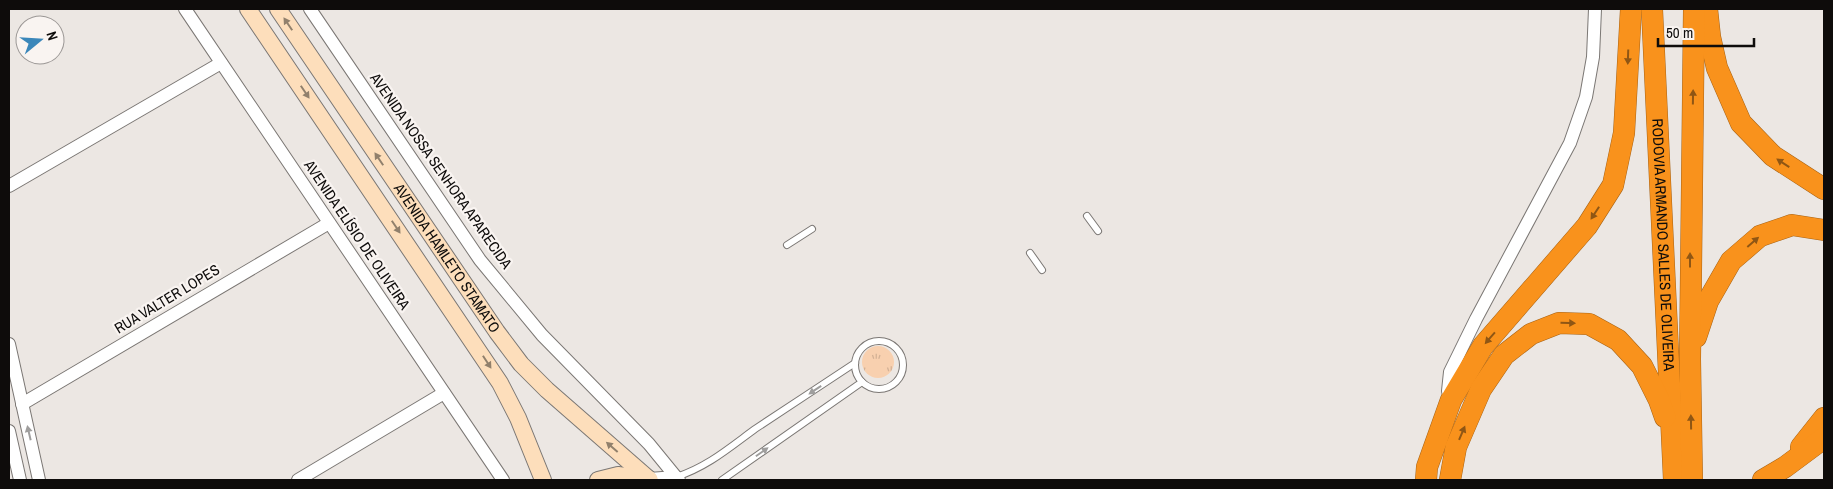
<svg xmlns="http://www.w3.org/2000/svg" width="1833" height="489" font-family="'Archivo Narrow',sans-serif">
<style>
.grass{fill:url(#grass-tufts)}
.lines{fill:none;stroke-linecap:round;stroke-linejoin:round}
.service-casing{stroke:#7b7774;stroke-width:8}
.minor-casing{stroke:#7b7774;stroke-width:14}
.secondary-casing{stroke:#7b7774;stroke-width:18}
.motorway-casing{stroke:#a76316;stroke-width:22}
.service{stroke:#fff;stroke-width:6}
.minor{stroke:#fff;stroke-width:12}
.secondary{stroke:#fddebb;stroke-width:16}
.motorway{stroke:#f9921c;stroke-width:21}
.oneway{fill:#91806c}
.oneway2{fill:#8f5614}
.oneway3{fill:#9f9e9d}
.labels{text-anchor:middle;stroke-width:4.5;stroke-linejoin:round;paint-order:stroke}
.street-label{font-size:15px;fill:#0e0c0b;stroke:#f9f4f1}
</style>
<defs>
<pattern id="grass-tufts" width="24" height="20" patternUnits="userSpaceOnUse" patternTransform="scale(1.25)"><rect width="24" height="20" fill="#f8d0af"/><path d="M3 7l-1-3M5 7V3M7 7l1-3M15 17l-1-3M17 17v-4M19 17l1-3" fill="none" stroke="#d3b195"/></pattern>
</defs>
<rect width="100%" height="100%" fill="#ece7e3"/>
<circle class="grass" cx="878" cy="362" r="16"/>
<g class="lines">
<defs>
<g id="service">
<path d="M1087 216 1098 231"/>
<path d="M787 245 812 229"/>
<path d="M1030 253 1042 270"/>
<circle cx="879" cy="365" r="24"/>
<path d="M676 477C707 467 729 448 755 429 788 407 822 385 855 363"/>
<path d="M722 480 862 382"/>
</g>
<g id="minor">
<path d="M185 9 503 480"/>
<path d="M310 9 480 260 542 335 649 444 676 477"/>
<path d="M9 186 221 63"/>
<path d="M9 344 39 480"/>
<path d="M1451 400 1448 391 1450 372 1476 319 1570 143 1586 97 1593 57 1595 9"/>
<path d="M22 404 329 223"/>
<path d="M9 431 20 480"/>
<path d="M649 479 676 477 679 480"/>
<path d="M298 480 444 393"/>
</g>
<g id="secondary">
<path d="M248 9 500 383 518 418 543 480"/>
<path id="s1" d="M278 9 497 332 521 364 547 390 650 480"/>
<path d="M598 480 618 475 649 479"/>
</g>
<g id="motorway">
<path id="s2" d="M1652 9 1674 480"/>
<path d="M1707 9 1710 37 1717 68 1741 123 1773 156 1824 189"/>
<path d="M1696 337 1708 301 1731 261 1760 236 1792 225 1824 230"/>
<path d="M1801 447 1824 418"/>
<path d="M1426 480 1427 467 1451 400 1483 346 1587 226 1613 185 1624 133 1631 9"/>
<path d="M1450 480 1456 447 1481 389 1504 355 1531 334 1559 323 1589 324 1618 340 1642 366 1659 400 1665 417"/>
<path d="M1692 480 1690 359 1694 9"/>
<path d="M1763 480 1785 467 1824 438"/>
</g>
</defs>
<use href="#service" class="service-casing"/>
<use href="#minor" class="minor-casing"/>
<use href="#secondary" class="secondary-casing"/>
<use href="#motorway" class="motorway-casing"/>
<use href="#service" class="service"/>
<use href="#minor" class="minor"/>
<use href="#secondary" class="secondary"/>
<use href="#motorway" class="motorway"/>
</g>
<defs><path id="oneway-solid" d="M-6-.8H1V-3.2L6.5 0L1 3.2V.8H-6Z" transform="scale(1.25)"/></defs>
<g class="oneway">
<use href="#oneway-solid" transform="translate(288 24) rotate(-124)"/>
<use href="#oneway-solid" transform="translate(305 92) rotate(56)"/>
<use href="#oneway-solid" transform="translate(379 159) rotate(-124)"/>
<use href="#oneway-solid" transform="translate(396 227) rotate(56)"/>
<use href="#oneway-solid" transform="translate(487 362) rotate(57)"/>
<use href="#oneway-solid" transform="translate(612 447) rotate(-139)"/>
</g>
<g class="oneway2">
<use href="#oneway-solid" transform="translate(1628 57) rotate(92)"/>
<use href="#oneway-solid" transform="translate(1693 97) rotate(-89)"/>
<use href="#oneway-solid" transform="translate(1783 163) rotate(-147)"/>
<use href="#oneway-solid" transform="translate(1595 213) rotate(123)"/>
<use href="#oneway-solid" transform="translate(1753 242) rotate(-41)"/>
<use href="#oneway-solid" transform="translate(1690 260) rotate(-90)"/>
<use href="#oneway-solid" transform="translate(1568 323) rotate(1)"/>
<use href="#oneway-solid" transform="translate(1490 338) rotate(131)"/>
<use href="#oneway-solid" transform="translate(1691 422) rotate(-91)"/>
<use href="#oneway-solid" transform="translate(1462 433) rotate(-67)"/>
</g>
<g class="oneway3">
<use href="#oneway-solid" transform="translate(815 390) rotate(146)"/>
<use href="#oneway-solid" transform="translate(29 433) rotate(-103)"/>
<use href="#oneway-solid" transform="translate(762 452) rotate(-35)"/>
</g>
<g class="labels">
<g class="street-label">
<text transform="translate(441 171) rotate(55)" y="5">AVENIDA NOSSA SENHORA APARECIDA</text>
<text transform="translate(357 235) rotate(56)" y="5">AVENIDA ELÍSIO DE OLIVEIRA</text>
<text dy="5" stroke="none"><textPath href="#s2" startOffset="236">RODOVIA ARMANDO SALLES DE OLIVEIRA</textPath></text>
<text dy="5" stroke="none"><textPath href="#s1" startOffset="301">AVENIDA HAMLETO STAMATO</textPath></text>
<text transform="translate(167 299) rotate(-31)" y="5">RUA VALTER LOPES</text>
</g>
</g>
<rect width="1833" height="489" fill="none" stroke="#0e0c0b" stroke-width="20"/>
<g transform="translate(40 40) rotate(72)"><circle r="24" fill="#f9f4f1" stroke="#9b9795"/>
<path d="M0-4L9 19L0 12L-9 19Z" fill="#3b87ba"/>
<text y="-8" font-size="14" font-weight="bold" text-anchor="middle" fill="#0e0c0b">N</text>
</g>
<path d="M1658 38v8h96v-8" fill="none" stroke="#0e0c0b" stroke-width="2.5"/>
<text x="1666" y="38" font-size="15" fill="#0e0c0b" stroke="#f9f4f1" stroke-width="4" paint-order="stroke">50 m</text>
</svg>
